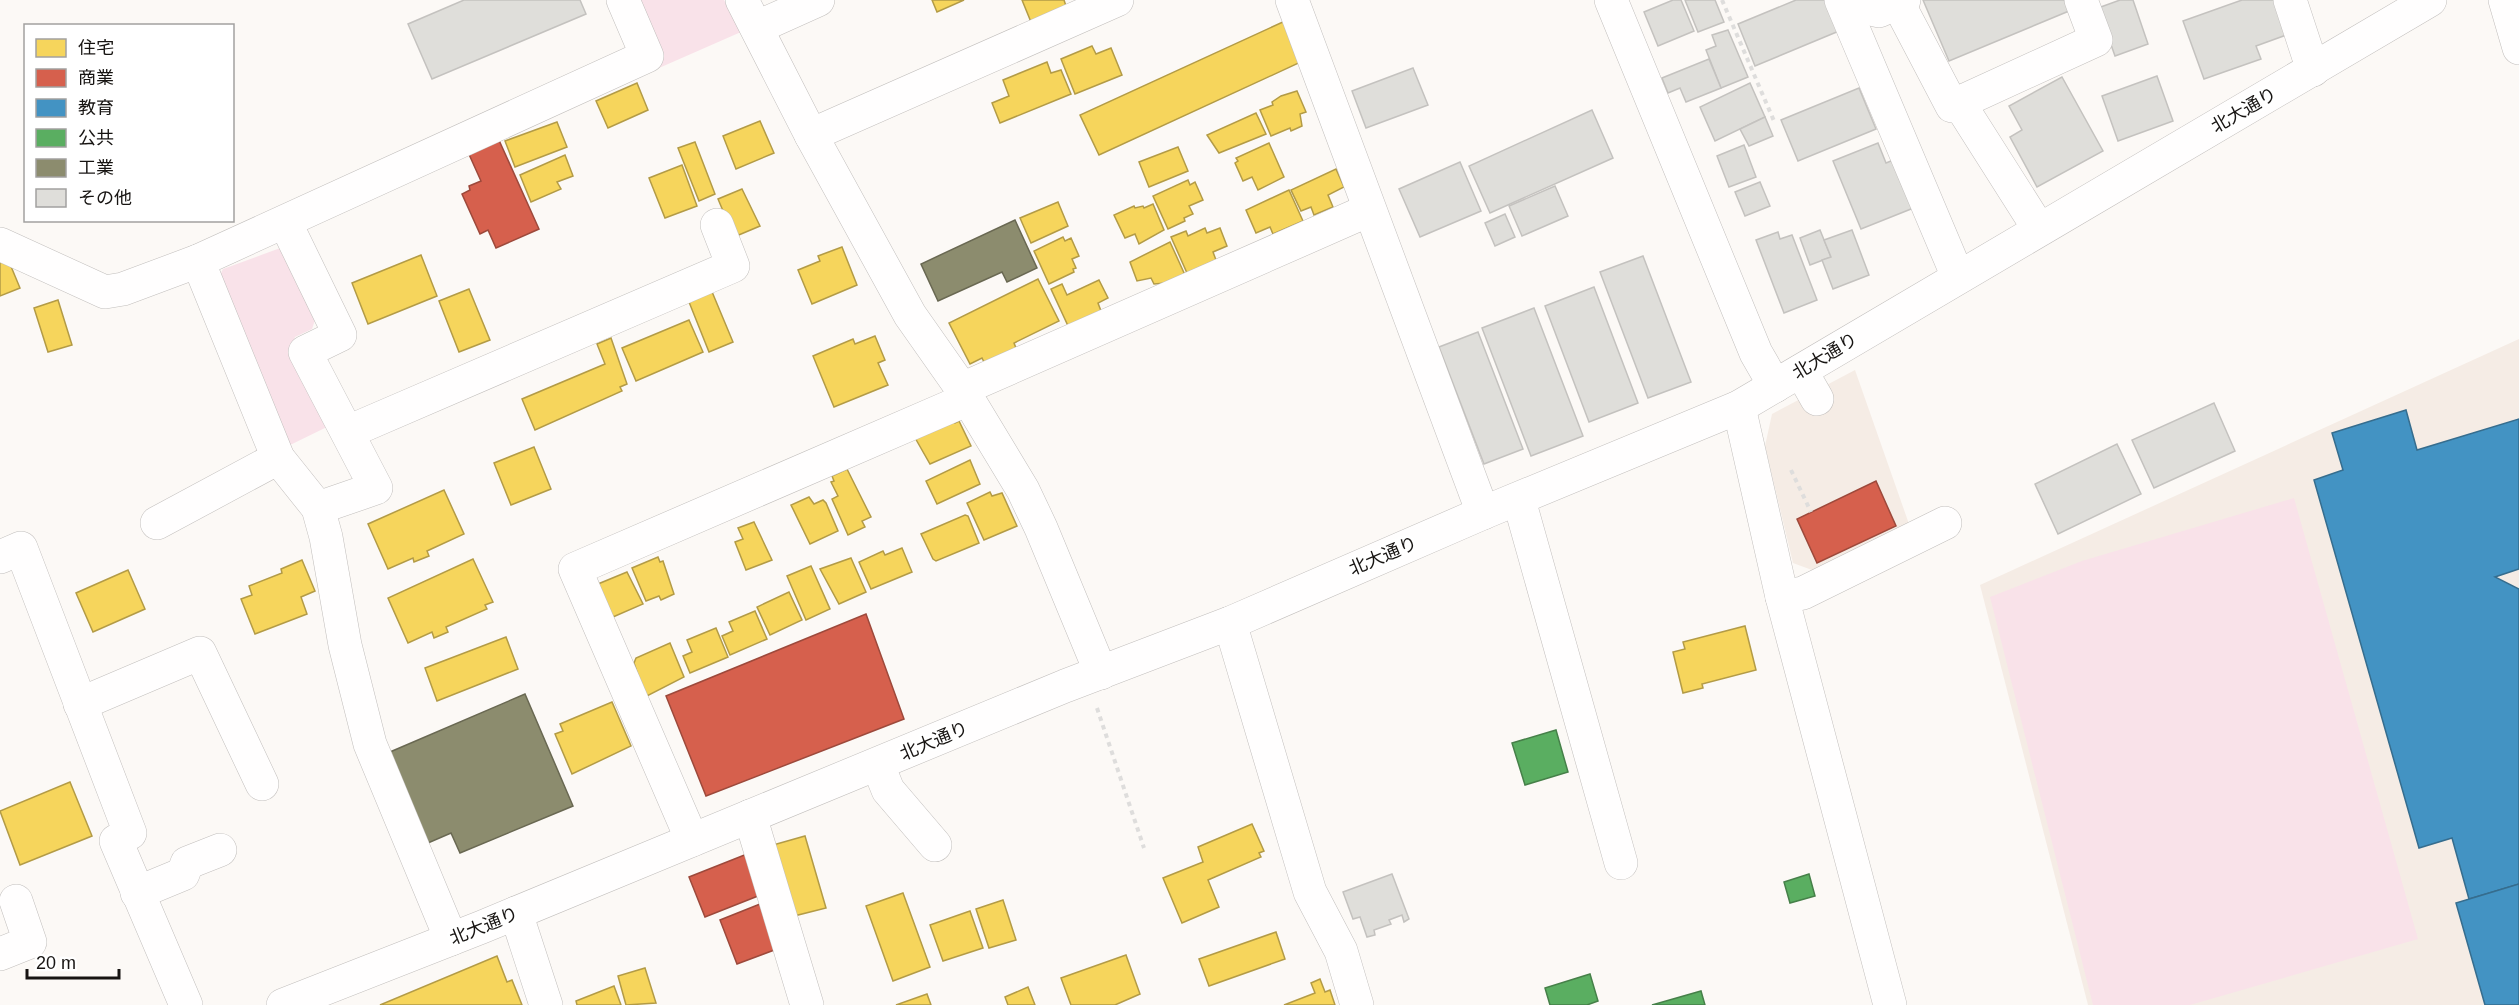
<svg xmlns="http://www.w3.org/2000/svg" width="2519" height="1005" font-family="Helvetica,'Noto Sans JP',sans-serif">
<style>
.built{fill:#f5ece5}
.green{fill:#f9e2e9}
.homes{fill:#f6d55c;stroke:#b39b46;stroke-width:1.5}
.shops{fill:#d6604d;stroke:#9d493b;stroke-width:1.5}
.schools{fill:#4393c3;stroke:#366d8e;stroke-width:1.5}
.public{fill:#5aae61;stroke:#468049;stroke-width:1.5}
.industry{fill:#8c8c6e;stroke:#696852;stroke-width:1.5}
.building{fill:#dfdeda;stroke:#c4c2bf;stroke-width:1.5}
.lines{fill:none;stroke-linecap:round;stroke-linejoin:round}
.minor-casing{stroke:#c2bfbd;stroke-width:34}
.path{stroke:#dedddc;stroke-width:4;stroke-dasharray:4.5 4.5;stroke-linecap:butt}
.minor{stroke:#fffefe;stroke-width:33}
.labels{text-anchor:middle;stroke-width:6;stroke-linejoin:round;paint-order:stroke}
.street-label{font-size:18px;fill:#171412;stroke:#fff}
</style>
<rect width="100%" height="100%" fill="#fcf9f6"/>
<g class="built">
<path d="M2519 339V1005H2088L1980 585Z"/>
<path d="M1855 370 1909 524 1812 570 1793 563 1765 446 1772 414Z"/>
</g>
<g class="green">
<path d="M634 0H724L741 32 659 68Z"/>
<path d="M283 247 316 317 312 329 295 337 292 345 331 425 284 448 217 281 223 269Z"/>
<path d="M2294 498 2418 939 2190 1005H2093L1990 597 2082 561Z"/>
</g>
<g class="homes">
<path d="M932 0H964L937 12Z"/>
<path d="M1022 0H1064L1066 6 1031 22Z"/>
<path d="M1285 21 1303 61 1099 155 1080 115Z"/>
<path d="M1092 46 1096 54 1111 48 1122 75 1075 94 1061 59Z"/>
<path d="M1047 62 1051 73 1061 70 1071 94 1000 123 992 103 1009 96 1003 80Z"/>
<path d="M637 83 648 110 608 128 596 101Z"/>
<path d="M1297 91 1306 112 1300 114 1302 126 1291 131 1290 128 1271 136 1260 110 1273 105 1272 102 1281 96Z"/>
<path d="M1256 113 1266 134 1219 153 1207 135Z"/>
<path d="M760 121 774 153 736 169 723 136Z"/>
<path d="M557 122 567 147 515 167 505 141Z"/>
<path d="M695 142 715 194 699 201 678 148Z"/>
<path d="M1269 143 1284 177 1258 190 1252 177 1243 181 1235 163 1238 161 1236 158Z"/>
<path d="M1178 147 1188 171 1149 187 1139 162Z"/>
<path d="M565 155 573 176 557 182 561 189 531 202 520 175Z"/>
<path d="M682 165 697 206 665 218 649 178Z"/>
<path d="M1336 169 1344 187 1328 195 1333 207 1314 215 1311 207 1301 211 1291 190Z"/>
<path d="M1188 180 1190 185 1195 182 1203 200 1189 206 1193 214 1184 218 1185 221 1168 229 1153 196Z"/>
<path d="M742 189 760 226 734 237 718 199Z"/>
<path d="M1289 190 1303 221 1273 234 1270 227 1256 233 1246 210Z"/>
<path d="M1058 202 1068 226 1031 243 1020 218Z"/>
<path d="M1153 204 1164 230 1139 244 1135 234 1125 238 1114 215 1134 206 1135 208 1143 206 1144 208Z"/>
<path d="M1205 228 1207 233 1220 228 1227 246 1213 252 1216 260 1187 273 1171 237 1186 231 1188 236Z"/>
<path d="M1063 237 1065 241 1071 238 1079 256 1072 259 1076 268 1073 269 1074 272 1049 284 1034 251Z"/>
<path d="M1170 242 1185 275 1166 283 1154 284 1151 278 1137 281 1130 262Z"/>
<path d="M842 247 857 285 812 304 798 270 820 261 818 256Z"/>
<path d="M5 252 20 288 0 296V255Z"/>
<path d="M421 255 437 296 368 324 352 283Z"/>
<path d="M1038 279 1059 321 1014 343 1016 348 985 364 982 358 970 364 949 323Z"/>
<path d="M1099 280 1108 298 1098 303 1101 311 1069 328 1051 289 1062 284 1067 295Z"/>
<path d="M710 287 733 342 709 352 687 297Z"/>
<path d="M469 289 490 340 459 352 439 301Z"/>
<path d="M58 300 72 345 48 352 34 308Z"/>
<path d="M689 320 703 352 636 381 622 348Z"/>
<path d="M875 336 885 360 878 363 888 385 834 407 813 356 853 339 855 344Z"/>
<path d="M611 338 627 384 620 387 622 391 535 430 522 399 605 364 597 344Z"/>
<path d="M954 420 955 423 959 421 971 446 930 464 914 436Z"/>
<path d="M534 447 551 489 511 505 494 463Z"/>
<path d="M970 460 980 484 937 504 926 481Z"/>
<path d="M847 469 871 517 862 521 865 527 848 535 832 499 838 496 831 482 834 481 832 476Z"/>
<path d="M444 490 464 534 427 551 429 556 414 562 413 558 388 569 368 524Z"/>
<path d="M990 492 992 496 1002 493 1017 526 984 540 967 503Z"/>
<path d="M809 497 814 504 823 500 826 503 838 531 810 544 791 505Z"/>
<path d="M965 515 968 516 979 543 936 561 933 559 921 534Z"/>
<path d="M754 522 772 560 746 570 735 542 743 539 738 528Z"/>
<path d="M902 548 912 572 871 589 859 562 883 551 885 555Z"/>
<path d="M658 557 660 562 663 561 674 594 661 600 659 596 646 601 632 568Z"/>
<path d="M851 558 866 592 839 604 820 569Z"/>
<path d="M473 559 493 602 485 605 487 609 446 627 448 632 434 638 432 632 408 643 388 598Z"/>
<path d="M302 560 315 591 301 597 307 614 255 634 241 599 252 595 249 586 282 573 281 569Z"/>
<path d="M811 566 830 609 806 620 787 576Z"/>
<path d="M128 570 145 609 93 632 76 593Z"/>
<path d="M627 572 643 604 613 617 598 584Z"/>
<path d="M789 592 802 620 770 635 757 607Z"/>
<path d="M755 611 767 639 730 655 722 636 733 631 729 622Z"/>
<path d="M1745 626 1756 670 1702 684 1703 688 1683 693 1673 652 1685 649 1683 642Z"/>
<path d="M716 628 728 657 690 673 683 656 692 652 687 640Z"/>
<path d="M506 637 518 669 437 701 425 668Z"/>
<path d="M670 643 684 677 645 697 634 663 636 658Z"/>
<path d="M612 702 631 746 572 774 555 734 563 731 560 724Z"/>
<path d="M70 782 92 836 20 865 0 811Z"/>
<path d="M1252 824 1264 851 1259 853 1261 857 1208 880 1219 907 1182 923 1163 878 1203 862 1198 847Z"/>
<path d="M805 836 826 908 794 916 773 845Z"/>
<path d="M903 893 930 967 893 981 866 906Z"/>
<path d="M1003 900 1016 940 989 948 976 909Z"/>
<path d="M970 911 983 948 943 961 930 925Z"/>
<path d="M1276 932 1285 959 1209 986 1199 959Z"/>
<path d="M1126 955 1140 994 1115 1005H1071L1061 978Z"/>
<path d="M497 956 507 982 512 980 522 1005H380Z"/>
<path d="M645 968 656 1003 626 1005 618 976Z"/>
<path d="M1320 979 1325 992 1330 990 1335 1005H1284L1315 993 1311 983Z"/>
<path d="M614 986 621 1005H577L576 1001Z"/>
<path d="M1028 987 1035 1005H1008L1005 997Z"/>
<path d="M927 994 931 1005H896Z"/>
</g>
<g class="shops">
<path d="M498 138 539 229 496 248 488 230 480 234 462 194 470 190 469 186 481 181 468 152Z"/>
<path d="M1876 481 1896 526 1817 563 1797 519Z"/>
<path d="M866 614 904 719 706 796 666 696Z"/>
<path d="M747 854 763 894 705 917 689 877Z"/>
<path d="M760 904 777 949 737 964 720 920Z"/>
</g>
<g class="schools">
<path d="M2406 410 2417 450 2519 419V569L2495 577 2519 589V884L2469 899 2452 838 2419 848 2314 480 2343 470 2332 433Z"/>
<path d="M2519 884V1005H2485L2456 903Z"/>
</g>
<g class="public">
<path d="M1556 730 1568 772 1525 785 1512 743Z"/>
<path d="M1809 874 1815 896 1790 903 1784 882Z"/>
<path d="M1590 974 1598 1001 1587 1005H1550L1545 988Z"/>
<path d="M1701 991 1705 1005H1652Z"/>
</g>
<g class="industry">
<path d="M1015 220 1037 268 1007 282 1002 272 938 301 921 264Z"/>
<path d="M525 694 573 806 460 853 451 833 428 843 390 752Z"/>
</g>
<g class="building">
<path d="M464 0H580L586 14 432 79 408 24Z"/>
<path d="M1673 0H1681L1694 31 1658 46 1644 12Z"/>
<path d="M1685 0H1715L1724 22 1698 32Z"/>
<path d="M1796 0H1826L1839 31 1755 66 1738 24Z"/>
<path d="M1923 0H2064L2069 11 1949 61Z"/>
<path d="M2120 0H2133L2148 44 2115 56 2098 8Z"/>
<path d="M2242 0H2277L2289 34 2256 46 2261 59 2204 79 2183 21Z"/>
<path d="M1728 30 1748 77 1721 88 1706 50 1716 46 1712 35Z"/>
<path d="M1709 59 1721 88 1686 102 1680 88 1668 93 1662 78Z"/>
<path d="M1413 68 1428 105 1366 128 1352 91Z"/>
<path d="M2157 76 2173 121 2118 141 2102 96Z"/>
<path d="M2062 77 2103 151 2037 187 2010 137 2022 130 2009 106Z"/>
<path d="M1750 83 1765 117 1715 141 1700 107Z"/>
<path d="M1859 88 1876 129 1798 161 1781 120Z"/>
<path d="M1592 110 1613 158 1490 213 1469 166Z"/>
<path d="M1765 117 1773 136 1749 146 1740 129Z"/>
<path d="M1878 143 1886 163 1896 159 1916 207 1861 229 1833 161Z"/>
<path d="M1744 145 1756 177 1729 187 1717 156Z"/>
<path d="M1460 162 1481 211 1420 237 1399 189Z"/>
<path d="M1760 182 1770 206 1745 216 1735 192Z"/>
<path d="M1555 186 1568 216 1522 236 1509 206Z"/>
<path d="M1505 214 1515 237 1495 246 1485 223Z"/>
<path d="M1820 230 1831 257 1810 265 1800 238Z"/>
<path d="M1852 230 1869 275 1833 289 1822 260 1831 257 1824 240Z"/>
<path d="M1778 232 1780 239 1792 235 1817 300 1784 313 1756 240Z"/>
<path d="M1643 256 1691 382 1648 398 1600 272Z"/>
<path d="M1594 287 1638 403 1589 422 1545 306Z"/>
<path d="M1534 308 1583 436 1531 456 1482 328Z"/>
<path d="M1478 332 1523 449 1484 464 1439 347Z"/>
<path d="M2214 403 2235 451 2154 488 2132 440Z"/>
<path d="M2117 444 2141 494 2058 534 2035 484Z"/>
<path d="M1392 874 1409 919 1404 922 1402 915 1389 920 1391 924 1374 930 1375 935 1367 937 1360 917 1353 919 1343 892Z"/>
</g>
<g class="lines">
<defs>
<g id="minor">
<path d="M742 0 811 135 910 315 962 389 1023 490 1041 528 1101 673"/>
<path d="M1292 0 1483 513"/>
<path d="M1611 0 1756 353 1775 386"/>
<path d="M1841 0 1958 277"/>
<path d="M1864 0 1870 9 1879 11 1904 0"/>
<path d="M2290 0 2313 70"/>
<path d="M2505 0 2519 48"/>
<path d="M1898 3 1952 106 2096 40 2081 0"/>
<path d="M758 27 818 0"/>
<path d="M1959 103 2039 229"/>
<path d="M811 135 1117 0"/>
<path d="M285 222 340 335 305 352 376 488 318 508"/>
<path d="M0 244 105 292 123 289 198 261 647 56 623 0"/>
<path d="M198 261 278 458 318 508 326 537 345 645 370 744 451 939"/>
<path d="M1801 371 1817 399"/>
<path d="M962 389 1369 210"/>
<path d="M1739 407 1782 597 1890 1005"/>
<path d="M348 432 733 266 717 225"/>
<path d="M1519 500 1621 863"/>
<path d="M157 523 278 458"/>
<path d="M0 557 21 548 130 833 116 841 186 1005"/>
<path d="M1782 597 1803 593 1945 523"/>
<path d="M1230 623 1310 892 1341 951 1357 1005"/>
<path d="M80 704 200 653 262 784"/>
<path d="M878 765 888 790 935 845"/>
<path d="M750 816 807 1005"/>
<path d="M692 840 575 569 968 399"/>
<path d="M137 893 183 874 187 863 220 850"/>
<path d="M516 913 546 1005"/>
<path d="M0 954 30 942 16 901"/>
<path d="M283 1005 482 927 1065 686 1230 623 1483 513 1739 407 2430 0"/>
</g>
</defs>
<use href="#minor" class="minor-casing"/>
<g class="path">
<path d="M1722 0 1774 121"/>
<path d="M1791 470 1811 512"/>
<path d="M1097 708 1144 848"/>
</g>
<use href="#minor" class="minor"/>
</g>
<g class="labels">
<g class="street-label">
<text transform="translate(2244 110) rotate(-30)" y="6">北大通り</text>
<text transform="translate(1825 356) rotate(-31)" y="6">北大通り</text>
<text transform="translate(1383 556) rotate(-23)" y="6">北大通り</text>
<text transform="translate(934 741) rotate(-23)" y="6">北大通り</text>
<text transform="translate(484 926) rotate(-22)" y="6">北大通り</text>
</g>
</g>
<rect x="24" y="24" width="210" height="198" fill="#ffffff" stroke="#a2a1a0" stroke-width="1.5"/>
<rect x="36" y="39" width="30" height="18" fill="#f6d55c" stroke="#a2a1a0" stroke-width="1.5"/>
<text x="78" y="54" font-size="18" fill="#171412">住宅</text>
<rect x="36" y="69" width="30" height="18" fill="#d6604d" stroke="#a2a1a0" stroke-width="1.5"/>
<text x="78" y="84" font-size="18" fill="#171412">商業</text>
<rect x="36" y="99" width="30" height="18" fill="#4393c3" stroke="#a2a1a0" stroke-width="1.5"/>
<text x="78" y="114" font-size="18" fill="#171412">教育</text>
<rect x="36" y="129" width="30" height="18" fill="#5aae61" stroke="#a2a1a0" stroke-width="1.5"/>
<text x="78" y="144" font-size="18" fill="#171412">公共</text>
<rect x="36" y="159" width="30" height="18" fill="#8c8c6e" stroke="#a2a1a0" stroke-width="1.5"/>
<text x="78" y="174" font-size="18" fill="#171412">工業</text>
<rect x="36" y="189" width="30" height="18" fill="#dfdeda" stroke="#a2a1a0" stroke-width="1.5"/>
<text x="78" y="204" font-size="18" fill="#171412">その他</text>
<path d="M27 969v9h92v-9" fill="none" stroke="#171412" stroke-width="3"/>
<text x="36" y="969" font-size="18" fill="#171412" stroke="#ffffff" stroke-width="4.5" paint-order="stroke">20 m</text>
</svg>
